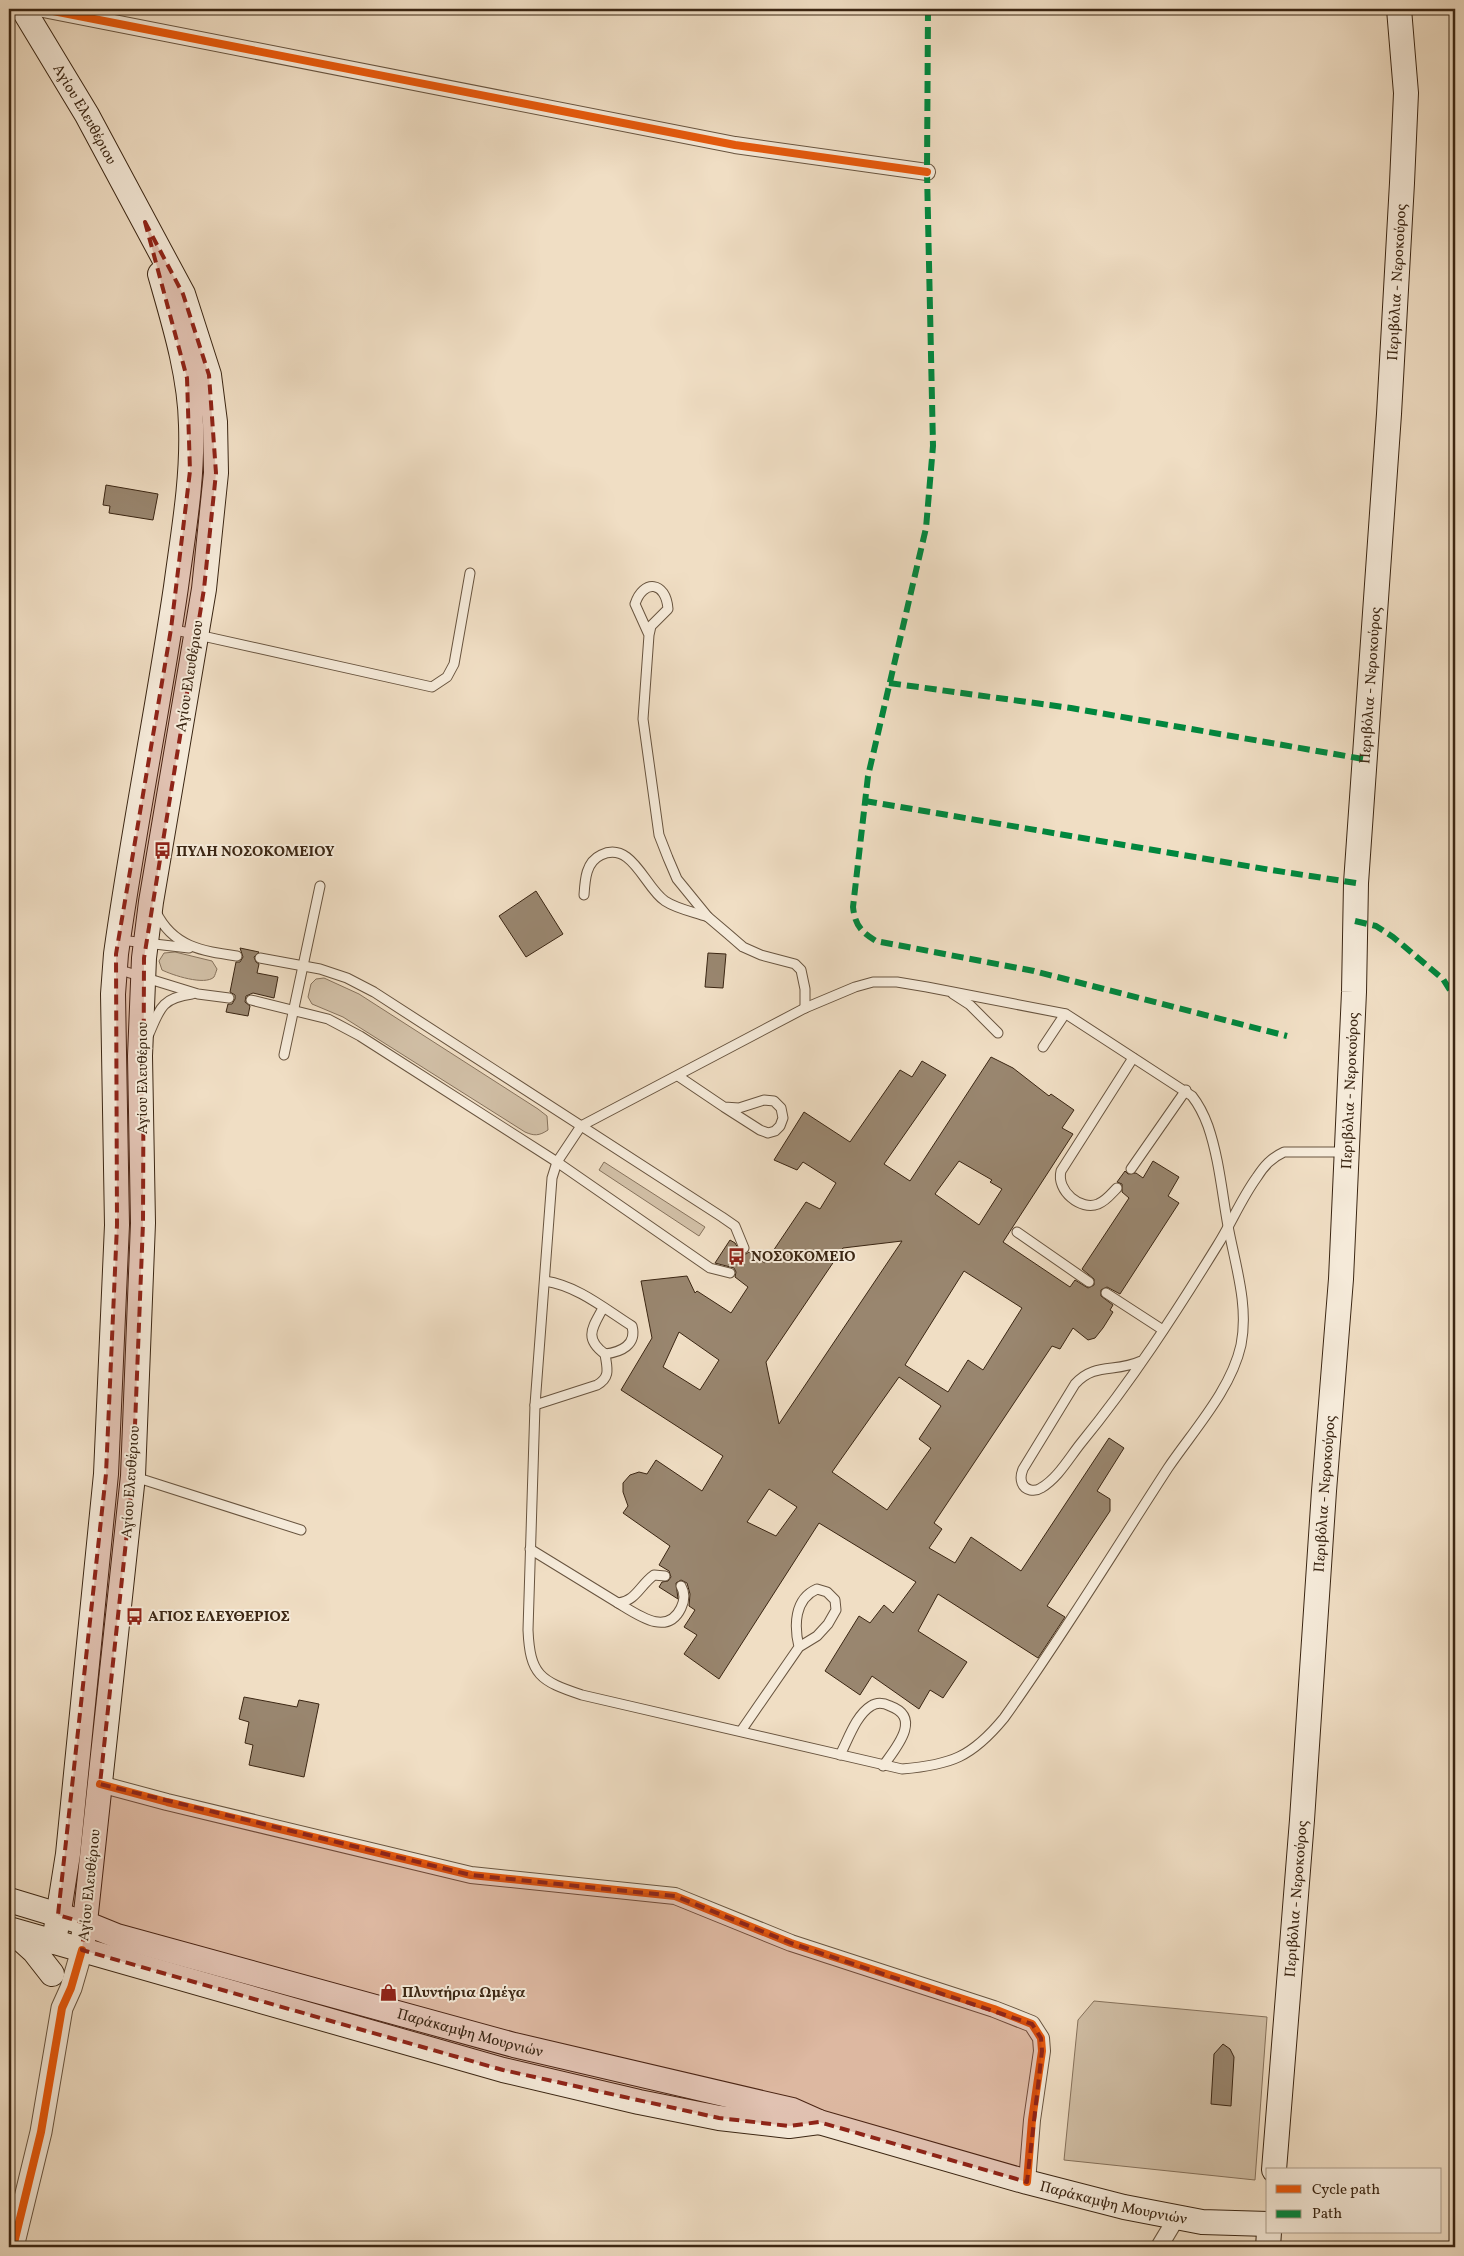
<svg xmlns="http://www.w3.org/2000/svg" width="1464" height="2256" font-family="Vollkorn,serif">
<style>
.green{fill:#d1bfa6;stroke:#86725c}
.building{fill:#99866f;stroke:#3b2613;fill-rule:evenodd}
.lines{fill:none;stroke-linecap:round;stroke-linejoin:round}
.service-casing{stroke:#68543f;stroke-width:11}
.minor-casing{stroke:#68543f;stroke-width:18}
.tertiary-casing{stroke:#68543f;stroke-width:23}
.secondary-casing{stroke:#3b2613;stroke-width:26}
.service{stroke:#f5ead9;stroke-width:9}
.minor{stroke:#f5ead9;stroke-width:16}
.tertiary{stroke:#f5ead9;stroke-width:21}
.secondary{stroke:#f5ead9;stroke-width:24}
.quiet{stroke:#00873e;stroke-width:6;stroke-dasharray:12 6;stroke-linecap:butt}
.cycleway-casing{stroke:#f5ead9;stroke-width:11}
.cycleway{stroke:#e8590c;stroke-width:8}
.marked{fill:#8f2418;fill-opacity:0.2;stroke:#8f2418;stroke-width:4;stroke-dasharray:10 6;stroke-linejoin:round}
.labels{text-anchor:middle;stroke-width:4;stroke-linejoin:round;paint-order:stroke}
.street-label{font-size:15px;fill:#3b2613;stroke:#f5ead9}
.poi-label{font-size:15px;font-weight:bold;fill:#3b2613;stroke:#f5ead9;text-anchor:start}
</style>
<rect width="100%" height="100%" fill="#f0dec4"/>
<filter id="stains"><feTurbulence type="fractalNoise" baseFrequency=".004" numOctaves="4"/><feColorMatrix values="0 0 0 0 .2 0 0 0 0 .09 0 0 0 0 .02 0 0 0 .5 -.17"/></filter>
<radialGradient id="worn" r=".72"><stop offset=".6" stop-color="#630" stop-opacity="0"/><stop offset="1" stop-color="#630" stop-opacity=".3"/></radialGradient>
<g class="green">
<path d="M175 952 212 961 217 969C216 972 215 975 214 977 205 986 172 975 162 970L159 961 164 953Z"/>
<path d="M324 978 359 994 538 1109 547 1116 548 1130C539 1136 534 1136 525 1132L343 1017 312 1004 308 997 311 984 316 979Z"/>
<path d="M604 1162 705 1227 699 1236 599 1170Z"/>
<path d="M1094 2001 1267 2017 1255 2180 1064 2160 1078 2020Z"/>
</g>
<g class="building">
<path d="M106 485 158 494 153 520 109 513 110 506 103 505Z"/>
<path d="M536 891 563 934 526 957 499 916Z"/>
<path d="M240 948 259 952 254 957 256 962 259 964 257 973 278 977 274 998 253 993 246 996 245 1002 250 1006 248 1016 226 1012 228 1004H232L235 999V995L230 992 236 962H240L243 957Z"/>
<path d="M708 953 726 954 723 988 705 987Z"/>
<path d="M991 1057 1013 1068 1049 1096 1051 1094 1074 1110 1062 1128 1073 1134 1003 1242 1070 1287 1075 1280 1088 1288 1094 1285V1279L1082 1269 1129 1198 1122 1192V1184L1117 1182 1125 1171 1128 1174 1136 1173 1143 1178 1153 1161 1179 1177 1168 1196 1179 1203 1120 1294 1107 1287 1101 1290V1296L1113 1305 1110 1310 1113 1312 1103 1328 1095 1338 1088 1340 1073 1328 1060 1349 1052 1346 934 1523 942 1529 929 1548 955 1563 971 1537 1021 1571 1109 1438 1124 1448 1097 1491 1110 1499V1511L1047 1606 1065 1617 1038 1658 938 1594 918 1631 967 1662 943 1698 930 1690 919 1709 872 1676 860 1695 825 1671 859 1616 870 1623 884 1605 893 1613 916 1582 819 1523 719 1679 684 1654 697 1635 684 1627 695 1610 689 1606 690 1594 687 1583 681 1580 676 1583 678 1599 659 1587 662 1582 668 1581 671 1577 669 1571 659 1565 670 1546 623 1513 628 1506 623 1492V1483L630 1475 639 1472 647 1474 656 1460 702 1491 723 1456 621 1390 652 1338 641 1281 687 1276 695 1293 697 1291 731 1313 748 1287 735 1277 736 1272 734 1268 715 1263 730 1240 735 1243 741 1253 746 1254 749 1252 765 1263 806 1202 820 1209 836 1183 803 1162 797 1170 774 1160 804 1112 850 1142 900 1070 912 1077 922 1061 946 1075 884 1164 910 1181ZM959 1161 992 1180 990 1182 1002 1189 979 1225 935 1194ZM902 1241 779 1424 766 1362 843 1248ZM964 1271 1022 1308 983 1370 968 1360 948 1392 905 1365ZM679 1332 719 1360 700 1390 663 1367ZM899 1377 941 1406 919 1439 931 1448 887 1510 832 1472ZM769 1489 797 1507 776 1536 747 1522Z"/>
<path d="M244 1697 297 1707 299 1700 319 1704 304 1777 249 1765 253 1745 245 1743 249 1722 239 1719Z"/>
<path d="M1223 2044 1230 2049 1234 2057 1231 2106 1211 2104 1214 2054Z"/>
</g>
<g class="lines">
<defs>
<g id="service">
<path d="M171 629 432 687 447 677 454 664 470 573"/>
<path d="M649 635 635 604C643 579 666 581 668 609L651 626 649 635 643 719 659 835 668 858 677 879 708 917 728 934 743 947 761 955 795 964 801 970 805 989V1008"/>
<path d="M584 895C585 879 586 862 601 855 632 840 645 888 665 901 677 909 694 912 708 917"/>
<path d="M156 912C173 947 202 951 237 956"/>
<path d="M120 940 189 948"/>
<path d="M260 958 320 969 347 978 374 992 722 1217 735 1226 744 1248"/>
<path d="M117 969 198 994 229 998"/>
<path d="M873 982H897L927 987 1066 1014 1192 1096C1199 1105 1204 1115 1208 1126 1219 1158 1222 1193 1228 1226 1235 1264 1249 1306 1241 1345 1231 1390 1193 1431 1168 1468 1114 1551 1062 1637 1004 1718 972 1757 951 1765 902 1769L582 1695C540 1681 530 1675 528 1630L535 1405 552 1178 557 1162 581 1126 805 1008 855 987Z"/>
<path d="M953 994 970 1005 998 1033"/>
<path d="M251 1000 328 1019 360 1036 557 1162 710 1268 730 1273"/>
<path d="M149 1034C160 1008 162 998 192 994"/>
<path d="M1043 1047 1065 1014"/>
<path d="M284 1055 320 886"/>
<path d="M678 1076 724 1107 760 1130 768 1133 775 1131 780 1126 783 1118 781 1108 774 1101 764 1100 739 1108 724 1107"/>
<path d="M1131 1169 1186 1090"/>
<path d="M1117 1188C1111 1194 1106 1201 1098 1204 1081 1211 1056 1191 1061 1171L1133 1058"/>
<path d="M1017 1232 1089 1282"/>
<path d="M545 1281C578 1286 605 1309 632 1326 637 1345 621 1352 605 1354 583 1338 593 1327 603 1308"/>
<path d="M1106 1293 1163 1330"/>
<path d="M1141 1361C1115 1373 1095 1362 1075 1384L1023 1469C1021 1474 1020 1478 1022 1483 1025 1491 1035 1492 1041 1488 1058 1478 1069 1458 1081 1443 1131 1382 1175 1314 1217 1246 1231 1224 1241 1199 1257 1177 1264 1166 1271 1158 1284 1152H1347"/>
<path d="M535 1405 597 1385C611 1377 607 1368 605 1354"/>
<path d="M135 1477 301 1530"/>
<path d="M530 1549 618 1603"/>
<path d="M665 1576 654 1575C640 1585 636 1601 618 1603 638 1615 667 1637 681 1608 685 1600 685 1593 681 1586"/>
<path d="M741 1731 799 1647 817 1636 828 1624 836 1610 835 1600 827 1592 817 1589C794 1599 794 1626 799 1647"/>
<path d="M840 1755C848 1740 856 1715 871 1706 877 1702 884 1703 890 1706 923 1718 895 1749 883 1766"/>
</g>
<g id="minor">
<path d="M43 9 735 145 927 172"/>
<path d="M100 1784 167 1802 471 1875 675 1896 791 1943 994 2009 1032 2024 1041 2038 1042 2051 1032 2120 1027 2182"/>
<path d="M1159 2247 1177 2217"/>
</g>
<path id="tertiary" d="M13 2247 41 2132 62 2008 71 1988 82 1950"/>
<g id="secondary">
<path id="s1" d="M23 9 87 115 183 294 209 375 215 422 216 473 204 589 151 902 144 958 140 1056 143 1223 133 1476 82 1950"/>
<path id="s2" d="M9 1900 85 1923 117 1936 514 2045 792 2110 819 2122 1027 2182 1124 2207 1202 2222 1268 2224"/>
<path d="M9 1929 503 2070 639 2102 719 2118 789 2126 819 2122"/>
<path d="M13 1932 34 1951 52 1974"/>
<path d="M54 1942 68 1854 106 1474 117 1225 113 994 116 954C133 831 158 710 176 587 183 534 193 480 191 425 190 374 174 323 160 274"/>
<path id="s3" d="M1274 2170 1302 1820 1324 1491 1341 1279 1354 992 1356 883 1389 414 1402 183 1406 93 1399 9"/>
<path d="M1268 2247 1269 2232"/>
</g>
</defs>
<use href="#service" class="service-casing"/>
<use href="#minor" class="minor-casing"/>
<use href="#tertiary" class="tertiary-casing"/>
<use href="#secondary" class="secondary-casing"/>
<use href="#service" class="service"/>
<use href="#minor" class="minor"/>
<use href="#tertiary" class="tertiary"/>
<use href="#secondary" class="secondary"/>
<g class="quiet">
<path d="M928 9 927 172 933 446 926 528 868 776 853 907C855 925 861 932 876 941L1034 971 1287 1036"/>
<path d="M889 683 1071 708 1363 759"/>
<path d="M865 801 1271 870 1356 883"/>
<path d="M1355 921 1376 926 1393 937 1443 979 1455 998"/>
</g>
<defs>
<g id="cycleway">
<path d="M43 9 735 145 927 172"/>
<path d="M100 1784 167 1802 471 1875 675 1896 791 1943 994 2009 1032 2024 1041 2038 1042 2051 1032 2120 1027 2182"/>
<path d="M13 2247 41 2132 62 2008 71 1988 82 1950"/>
</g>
</defs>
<use href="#cycleway" class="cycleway-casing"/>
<use href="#cycleway" class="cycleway"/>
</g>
<path class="marked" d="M145 222 183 294 209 375 216 473 204 589 144 958 143 1223 133 1476 100 1784 471 1875 675 1896 791 1943 1032 2024 1041 2038 1042 2051 1027 2182 819 2122 789 2126 719 2118 503 2070 82 1950 85 1923 58 1915 106 1474 117 1225 116 954 171 629 190 471 187 378Z"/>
<defs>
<symbol id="bus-bare" viewBox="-9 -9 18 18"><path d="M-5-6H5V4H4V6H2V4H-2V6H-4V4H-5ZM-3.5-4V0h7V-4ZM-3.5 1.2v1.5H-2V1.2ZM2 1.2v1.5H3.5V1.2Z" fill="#8f2418" stroke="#f5ead9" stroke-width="2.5" paint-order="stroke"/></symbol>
<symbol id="shop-bare" viewBox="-9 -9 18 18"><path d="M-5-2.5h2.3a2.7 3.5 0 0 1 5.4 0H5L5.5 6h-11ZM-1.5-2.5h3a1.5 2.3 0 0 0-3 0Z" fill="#8f2418" stroke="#f5ead9" stroke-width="2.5" paint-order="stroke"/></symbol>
</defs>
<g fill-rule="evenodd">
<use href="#bus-bare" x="150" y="838" width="25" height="25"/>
<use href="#bus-bare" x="724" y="1244" width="25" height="25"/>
<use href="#bus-bare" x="122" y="1604" width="25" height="25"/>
<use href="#shop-bare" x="376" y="1980" width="25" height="25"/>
</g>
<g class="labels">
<g class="street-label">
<text dy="5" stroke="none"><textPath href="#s1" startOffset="122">Αγίου Ελευθέριου</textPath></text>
<text dy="5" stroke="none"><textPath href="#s3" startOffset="1892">Περιβόλια - Νεροκούρος</textPath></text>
<text transform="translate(189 676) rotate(-81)" y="5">Αγίου Ελευθέριου</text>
<text dy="5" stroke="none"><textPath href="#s3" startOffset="1488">Περιβόλια - Νεροκούρος</textPath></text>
<text transform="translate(142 1078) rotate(-90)" y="5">Αγίου Ελευθέριου</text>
<text dy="5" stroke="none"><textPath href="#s3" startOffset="1082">Περιβόλια - Νεροκούρος</textPath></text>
<text transform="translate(130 1482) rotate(-86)" y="5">Αγίου Ελευθέριου</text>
<text dy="5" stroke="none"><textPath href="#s3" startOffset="678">Περιβόλια - Νεροκούρος</textPath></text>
<text transform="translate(89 1885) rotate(-84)" y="5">Αγίου Ελευθέριου</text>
<text dy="5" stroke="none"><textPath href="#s3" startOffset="272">Περιβόλια - Νεροκούρος</textPath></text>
<text dy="5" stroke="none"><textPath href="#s2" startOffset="480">Παράκαμψη Μουρνιών</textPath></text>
<text dy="5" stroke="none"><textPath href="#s2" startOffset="1146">Παράκαμψη Μουρνιών</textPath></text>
</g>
<g class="poi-label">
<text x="176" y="856">ΠΥΛΗ ΝΟΣΟΚΟΜΕΙΟΥ</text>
<text x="751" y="1261">ΝΟΣΟΚΟΜΕΙΟ</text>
<text x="148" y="1621">ΑΓΙΟΣ ΕΛΕΥΘΕΡΙΟΣ</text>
<text x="402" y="1997">Πλυντήρια Ωμέγα</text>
</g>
</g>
<rect width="1464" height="2256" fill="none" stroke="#f0dec4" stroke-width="30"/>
<rect x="10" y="10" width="1444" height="2236" fill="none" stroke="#3b2613" stroke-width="2.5"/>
<rect x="15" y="15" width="1434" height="2226" fill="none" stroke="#3b2613"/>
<rect x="1266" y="2168" width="175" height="65" fill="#f5ead9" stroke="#ab9c8a"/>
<rect x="1276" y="2185" width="25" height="8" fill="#e8590c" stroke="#ab9c8a"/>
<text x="1312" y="2194" font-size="15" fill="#3b2613">Cycle path</text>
<rect x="1276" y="2210" width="25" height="8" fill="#00873e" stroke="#ab9c8a"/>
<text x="1312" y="2218" font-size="15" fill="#3b2613">Path</text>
<rect width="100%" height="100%" filter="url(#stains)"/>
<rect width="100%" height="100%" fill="url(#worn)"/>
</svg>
